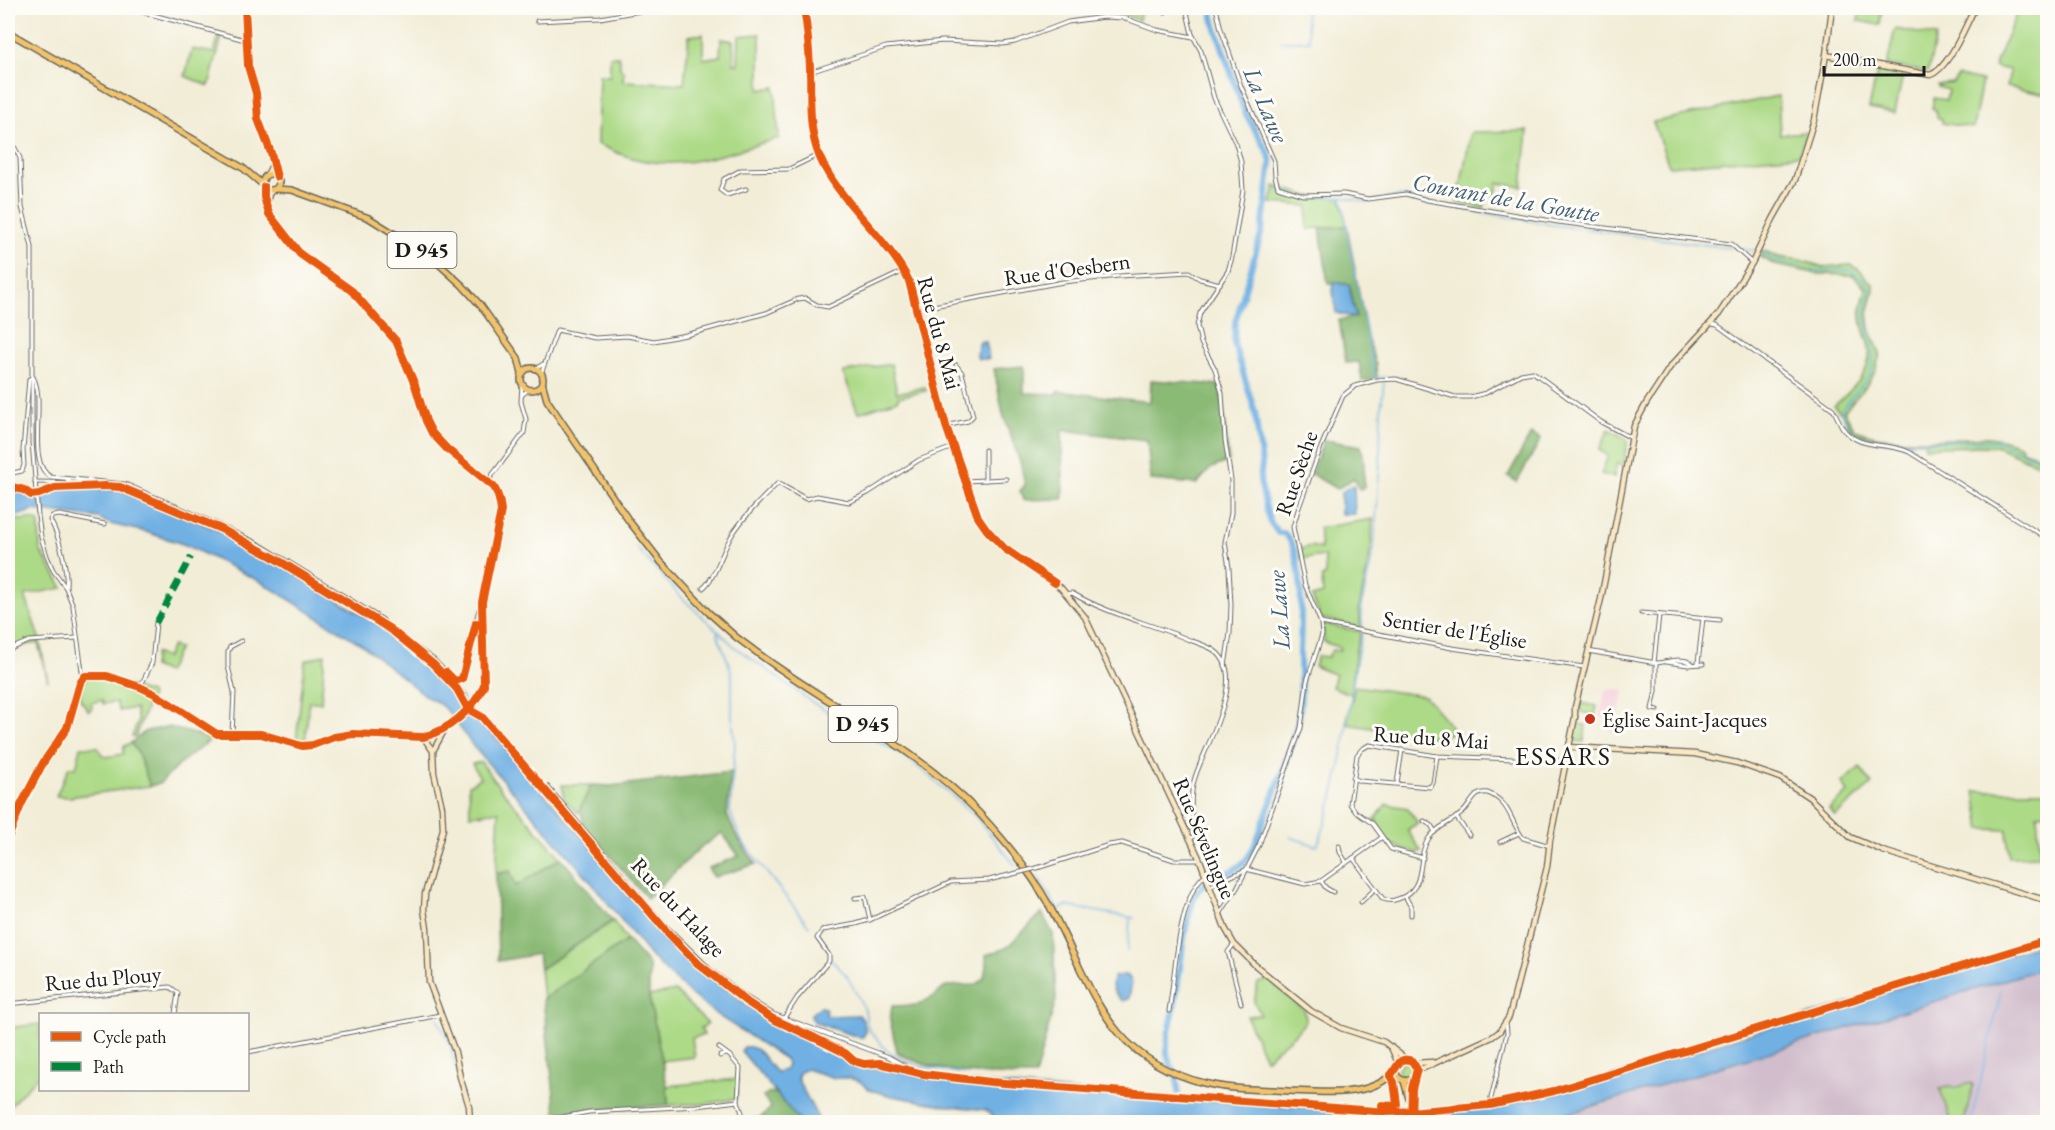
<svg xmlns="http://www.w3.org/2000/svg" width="2055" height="1130" font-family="'EB Garamond',serif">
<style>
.built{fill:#f5cfdb}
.industrial{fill:#d1bdcc}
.green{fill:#adda87;stroke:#647b52;stroke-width:1.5}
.forest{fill:#8aba74;stroke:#536b48;stroke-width:1.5}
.water{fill:#6fb0e3;stroke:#466680;stroke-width:1.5}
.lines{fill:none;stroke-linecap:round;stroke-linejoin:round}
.stream{stroke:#6fb0e3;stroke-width:1.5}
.river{stroke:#6fb0e3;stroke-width:6}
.street-casing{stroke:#67655d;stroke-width:5}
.secondary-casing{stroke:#67655d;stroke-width:7}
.primary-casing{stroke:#67655d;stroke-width:8}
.street{stroke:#fff;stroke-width:3}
.secondary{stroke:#fae7c3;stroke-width:4.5}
.primary{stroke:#f2c36a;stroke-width:5}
.street-bridge-casing{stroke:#67655d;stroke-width:5;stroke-linecap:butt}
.street-bridge{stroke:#fff;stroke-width:3}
.quiet{stroke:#00873e;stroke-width:6;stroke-dasharray:12 6;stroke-linecap:butt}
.cycleway-casing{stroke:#fdfcf7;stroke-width:11}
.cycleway{stroke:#e8590c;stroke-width:8}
.poi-dot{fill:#c8321e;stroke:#fdfcf7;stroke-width:2}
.labels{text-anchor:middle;stroke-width:6;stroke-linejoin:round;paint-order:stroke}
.shield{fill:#fdfcf7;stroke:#605f5e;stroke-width:1.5}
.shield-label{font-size:21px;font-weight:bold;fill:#1c1c1c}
.street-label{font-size:22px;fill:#1c1c1c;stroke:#fdfcf7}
.poi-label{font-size:22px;fill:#1c1c1c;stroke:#fdfcf7;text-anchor:start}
.water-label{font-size:24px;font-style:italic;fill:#415f76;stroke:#fdfcf7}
.quarter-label{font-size:26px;letter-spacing:1.5px;fill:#1c1c1c;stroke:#fdfcf7}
</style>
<rect width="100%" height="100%" fill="#fdfcf7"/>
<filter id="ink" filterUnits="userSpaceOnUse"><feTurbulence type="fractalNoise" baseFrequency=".0167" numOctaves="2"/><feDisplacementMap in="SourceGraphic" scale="12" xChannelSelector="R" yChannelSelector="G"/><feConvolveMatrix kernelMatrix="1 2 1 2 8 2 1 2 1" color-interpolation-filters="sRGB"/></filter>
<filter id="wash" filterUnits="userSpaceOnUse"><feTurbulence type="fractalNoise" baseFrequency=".008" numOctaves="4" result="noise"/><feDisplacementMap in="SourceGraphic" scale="24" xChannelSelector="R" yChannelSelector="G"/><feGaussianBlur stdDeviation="1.35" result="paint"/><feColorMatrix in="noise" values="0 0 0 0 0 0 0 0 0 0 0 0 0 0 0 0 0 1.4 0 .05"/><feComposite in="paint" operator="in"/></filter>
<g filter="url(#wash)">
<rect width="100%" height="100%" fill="#f2edd7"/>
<path class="built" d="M1614 688 1624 691 1615 732 1610 731 1612 721 1599 716 1606 689 1612 691Z"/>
<path class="industrial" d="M2047 967V1122H1542L1605 1104Z"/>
<g class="green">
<path d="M1118 8H1141L1139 20 1118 13Z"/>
<path d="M1860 8H1882L1880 25 1858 21Z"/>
<path d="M2024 10 2047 16V95L2007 87 2010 70 1995 67 1997 59 2016 15Z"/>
<path d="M1895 29 1936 36 1928 72 1887 65Z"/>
<path d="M703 34V59L720 56 721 39 733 41 734 64H738L739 36 760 34V90L775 87 779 138C727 153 677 175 623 155 614 152 606 147 597 144L599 75 610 76V56H618L620 59V69L624 70 623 81 684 84 689 36Z"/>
<path d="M219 35 222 36 209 86 185 76 192 49 214 53Z"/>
<path d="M1878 68 1903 74 1895 113 1869 108Z"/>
<path d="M1958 76 1982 81 1973 128 1942 123V119L1937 118 1936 110 1932 108 1934 98 1946 100 1948 90 1938 87V85L1953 83Z"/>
<path d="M1778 96 1780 134 1806 132 1799 155 1669 166 1653 122Z"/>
<path d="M1528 131 1522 187 1498 183 1496 195 1486 193 1484 208 1457 203 1471 132Z"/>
<path d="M1275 186 1309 196 1341 198 1347 226 1307 229 1308 206 1271 203Z"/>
<path d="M1762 250 1778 257 1800 260 1823 267 1851 265 1858 269 1873 284 1874 289 1868 313 1870 329 1880 354 1875 372 1866 386 1844 411 1855 430C1897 446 1944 439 1988 437L2001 439 2022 446 2021 450 2047 459V468L1996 446 1925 447 1924 441 1889 442 1857 434 1851 429 1844 416 1834 406C1850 391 1873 373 1869 348 1867 337 1861 327 1861 316 1860 306 1865 298 1866 288L1853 275 1819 274 1776 265 1760 257Z"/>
<path d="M891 364 897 393 925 387 926 391 898 397V400L858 413 843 372Z"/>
<path d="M1609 429 1628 440 1623 467 1617 463 1614 477 1601 474 1608 456 1599 450Z"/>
<path d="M31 519 39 522 40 550 63 588 25 595 39 638 48 681 38 643 25 645 8 652V521Z"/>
<path d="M1373 519 1371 551 1359 609 1361 628 1321 618 1312 597 1323 594 1322 577 1326 575 1324 556 1302 559 1300 549 1311 546 1321 549 1319 528Z"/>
<path d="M1325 624 1361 632 1356 649 1351 694 1332 687 1336 675 1314 666 1318 656 1328 657 1332 650 1339 651 1340 648 1324 642 1323 626Z"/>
<path d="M172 646 179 648 167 673 153 667 155 653 166 658Z"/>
<path d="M325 654 321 702H309L305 743 296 742 305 661Z"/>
<path d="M103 677 150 693 151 696 135 737 132 736 138 721 135 708 119 711 116 702 103 704 102 700 91 703 92 708 89 711 80 699 82 682 89 678Z"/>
<path d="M1355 686 1425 696 1451 726V734H1436L1435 738 1346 724Z"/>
<path d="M1581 703 1597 706 1595 715 1580 712Z"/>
<path d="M1577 724 1586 725 1584 742 1574 741Z"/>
<path d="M131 743 138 753 150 786 69 797 56 796 69 767 76 768 81 747H98L102 755 106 757 123 754 124 746Z"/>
<path d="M481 762 500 788 561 858 516 887 510 871 496 874 499 811 470 815 469 785 480 778 472 764Z"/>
<path d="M1860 767 1872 784 1835 816 1829 809 1848 792 1842 783Z"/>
<path d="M562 785H591L578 813 564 799Z"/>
<path d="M1975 791H2047V813L2037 814 2040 856 2009 857 2007 830 1981 829Z"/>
<path d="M1386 804 1407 808 1418 823 1407 830 1421 851 1417 853 1390 844 1376 823 1377 821H1374Z"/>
<path d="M613 921 627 940 543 999 540 969Z"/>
<path d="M1269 980 1305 1011 1306 1021 1293 1036 1265 1059 1249 1023 1247 1016 1261 1015 1254 1002 1258 983Z"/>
<path d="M675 991 708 1024 701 1028 704 1035 692 1038 695 1057 661 1061 649 996Z"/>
<path d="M40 1024V1074L8 1108V1028Z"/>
<circle cx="1406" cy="1070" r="8"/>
<path d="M738 1079 736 1099 702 1104 668 1105 667 1086Z"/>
<path d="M1971 1083 1973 1085 1964 1122H1951L1940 1089 1951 1086 1954 1088Z"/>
</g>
<g class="forest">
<path d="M1347 226 1367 337 1376 365 1377 378 1362 381 1359 362 1346 363 1339 320 1356 317 1349 285 1333 282 1328 284 1320 228Z"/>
<path d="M1024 366V393L1057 394 1058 391 1150 402 1151 380 1220 385 1229 461 1210 469 1197 484 1151 480 1147 440 1062 430 1063 499 1023 500 1020 491 1025 485 1021 465 1003 414 994 369Z"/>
<path d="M1531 434 1541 439 1517 482 1508 476Z"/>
<path d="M1324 440 1361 446 1364 461V488L1359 489 1354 478 1337 489 1311 474Z"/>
<path d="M169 727 212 739 183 761 160 783 150 786 138 753 131 743 146 731Z"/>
<path d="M731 772 727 815 737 837 756 864 714 877 708 868 739 856 722 833 700 848 647 898 585 827 580 809 591 785 611 786Z"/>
<path d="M561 858 613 921 540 969 538 954 498 961 496 874 510 871 516 886Z"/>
<path d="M1042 913 1053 934 1056 1000 1035 1076C989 1075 938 1076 897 1052L890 1020 892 1006 917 1005 935 996 946 986 976 985 983 979 987 967 986 955 1006 948Z"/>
<path d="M627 940 649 965V996L667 1086 668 1105 556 1112 543 999Z"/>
<path d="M768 1093H776L800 1122H751V1119L760 1118 771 1108 763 1097Z"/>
</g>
<g class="water">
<path d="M1333 282 1349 285 1356 318 1336 313 1332 284Z"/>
<path d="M984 341 986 342 989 359H978L976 354 980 342Z"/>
<path d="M1352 485 1354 486 1355 514H1341V493Z"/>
<path d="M8 488C16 488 21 494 29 496 39 498 48 492 57 490 78 486 102 488 123 491L218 530 273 560 376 623 407 647 461 697C465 707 470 713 480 719L683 953 741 1001 789 1030 844 1055C859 1068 861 1063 878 1066 906 1072 933 1078 961 1082L1382 1114 1422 1113 1493 1107 1555 1094 2047 942V967L1542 1122H1195L1139 1119 1133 1122H999L986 1110 941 1105 892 1096 870 1090 859 1081 848 1078H835L806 1069 800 1072 797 1078 820 1122H800L741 1051 744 1047C761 1045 765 1062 776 1072L785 1070 787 1063 785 1059 717 1015 689 993 651 957 587 877 473 746C458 727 450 706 427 697L361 644 263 583 186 545 146 532 110 524 99 518 34 510 17 516H8Z"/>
<path d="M1124 975 1128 976 1132 982 1129 998 1123 1001C1115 995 1109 987 1114 977Z"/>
<path d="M820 1007 825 1008 827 1016 859 1015 863 1020 866 1032 862 1038 816 1023 811 1017V1014Z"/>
</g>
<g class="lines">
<g class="stream">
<path d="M1281 41H1309L1305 8"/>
<path d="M1269 184 1271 185"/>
<path d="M1277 189 1301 198 1342 197 1367 202 1401 196 1429 203 1553 225 1731 248"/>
<path d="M1342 197 1351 254 1375 378 1385 377"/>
<path d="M1737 248 1755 251"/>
<path d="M1762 254 1776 261 1818 271 1850 270 1865 281 1870 289C1869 298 1865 306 1865 316 1866 335 1878 351 1871 371 1865 387 1848 396 1841 411L1850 430 1865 439 1886 442 1997 441 2048 463"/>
<path d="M636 547 679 595 735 647 813 703 907 758 926 773 975 816 1015 865"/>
<path d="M1362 628 1361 607 1374 549 1380 460 1381 408 1384 382"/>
<path d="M717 633 729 664 732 677V717L735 743 730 812 741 840 809 926"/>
<path d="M1290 837 1317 846C1335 803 1345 743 1351 697 1354 675 1357 654 1362 633"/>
<path d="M1038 876 1058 910 1066 906 1134 918"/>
<path d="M1127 951 1130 919"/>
<path d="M831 959 847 976 865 1010 867 1025 870 1031 888 1052 917 1066 966 1074"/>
<path d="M437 1018 450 1044 458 1079"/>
<path d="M941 1122 942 1116 961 1115"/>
<path d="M1971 1122 2001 991"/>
</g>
<path class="river" d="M1178 1092C1179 1074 1169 1068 1167 1053 1165 1040 1172 1022 1174 1008 1181 971 1181 932 1195 896 1203 876 1235 877 1248 857 1257 845 1260 829 1266 815 1277 786 1290 755 1297 725 1303 703 1300 679 1300 656 1300 627 1307 553 1284 533H1278L1269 520 1264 499 1260 480 1262 465 1255 412 1234 343 1235 323 1262 231 1271 163 1269 154 1245 113 1215 26 1211 8"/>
</g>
</g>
<g filter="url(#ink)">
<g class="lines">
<defs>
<g id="street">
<path d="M128 8 245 40"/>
<path d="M1186 8 1192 34 1201 51 1214 98 1236 144 1241 162 1243 190 1232 257 1228 271 1200 313 1197 326 1201 343 1215 369 1222 393 1225 440 1231 480V513L1225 542 1229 568 1231 605 1230 633 1225 666"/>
<path d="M1216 8 1221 29 1241 86 1274 161 1275 176 1278 187 1303 195 1344 194 1368 199 1406 194 1427 200 1558 222 1731 244 1752 263"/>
<path d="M1165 12V8"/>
<path d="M537 21 600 18 657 8"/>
<path d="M810 72 886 47 943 41 1003 44 1015 42 1068 22 1104 17 1124 18 1157 30 1193 37"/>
<path d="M8 146 15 148 20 158 22 207 32 247V442L38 516 41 537 47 556 53 570 66 588 73 606 83 678"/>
<path d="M746 189 727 195 720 190 724 179 741 170 789 169 818 155"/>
<path d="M917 309 1063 282 1119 276 1189 272 1200 279 1220 284"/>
<path d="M1712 324 1717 325 1833 409C1836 415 1839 421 1842 427 1857 450 1887 442 1909 452L2048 539"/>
<path d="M536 369 543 364"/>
<path d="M541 374 557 330 595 338 627 336 654 341 686 335 766 313 798 299 805 298 817 305 828 307 904 271"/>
<path d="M33 377C47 401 25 464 51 477L125 484 215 523 259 544 383 620 394 633 410 645 418 648 433 659 455 681 462 679 479 609 481 606"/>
<path d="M522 395 529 389"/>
<path d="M946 426 968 421 973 416 962 373 956 365"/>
<path d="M985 450V480"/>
<path d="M8 474 22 471 24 465 23 450 29 379 33 377"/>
<path d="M965 481 1006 479"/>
<path d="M35 482 92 483"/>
<path d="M487 482 524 433 526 419 521 402 522 384"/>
<path d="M66 587C68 570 59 535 50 520L52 516 60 515 105 524"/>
<path d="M703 588C715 579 723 549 732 535 744 516 762 499 778 483L806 499 817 496 849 502 868 493 919 460 953 447"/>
<path d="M1067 594 1072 593C1107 614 1149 623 1187 639 1195 642 1205 645 1212 649 1253 673 1201 751 1194 781 1189 799 1192 818 1194 836L1190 839"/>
<path d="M1641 613 1720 620"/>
<path d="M1321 623 1452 648 1584 667"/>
<path d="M8 650 29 641 77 638"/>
<path d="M1588 651 1656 663C1668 662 1680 657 1692 663"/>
<path d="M1654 662 1659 615"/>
<path d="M1666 662 1688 665 1703 664"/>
<path d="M1656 663V691L1652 709 1658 710"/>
<path d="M1698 663 1703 618"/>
<path d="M140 687 152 663 156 623"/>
<path d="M232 734 234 692 228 666V652L230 647 241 641"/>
<path d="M1353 778 1360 781 1430 787 1433 783 1437 756"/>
<path d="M1397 783 1402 750"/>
<path d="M548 787 663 923 710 969 743 995 773 1014 889 1057 905 1066"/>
<path d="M1456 817 1469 835"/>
<path d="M1424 821 1431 825 1435 832"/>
<path d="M1500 842 1519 833"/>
<path d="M1339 846 1340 852 1346 862"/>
<path d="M1353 858 1383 899C1392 902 1396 900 1405 896 1427 883 1416 856 1429 838 1436 827 1452 822 1462 813 1468 808 1471 800 1477 795 1481 793 1486 792 1490 794 1510 803 1511 823 1523 838L1550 846"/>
<path d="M1423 858 1391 849 1373 824 1356 812 1350 804 1357 755 1362 749 1369 745 1437 756 1566 761"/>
<path d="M1037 868 1109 845 1122 843 1174 860H1200"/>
<path d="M1246 869 1305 884 1321 881 1381 838"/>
<path d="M1321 881 1326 888 1333 892"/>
<path d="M1210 886 1245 870"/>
<path d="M1405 896 1411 907V915"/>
<path d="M855 898 865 897 870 920"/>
<path d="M1361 902 1375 889"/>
<path d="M1220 914 1237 888 1259 845 1301 728 1307 681 1322 635 1321 623 1305 585 1293 527 1298 510 1321 447 1343 396 1355 386 1377 380 1396 379 1455 397H1470L1486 393 1521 374 1533 372 1601 422 1631 438"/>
<path d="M1234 944 1228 952 1241 1003"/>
<path d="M8 1004 170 987 178 993 175 1014"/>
<path d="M1169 1011C1175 977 1178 896 1205 875"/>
<path d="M784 1018 797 998 829 961V955L817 938 823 930 856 924 872 919 951 882 989 880 1017 873"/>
<path d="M248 1052 440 1015"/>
<path d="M720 1056 726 1054"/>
<path d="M1491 1098 1507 1033 1506 1022"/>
<path d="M738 1101 745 1122"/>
<path d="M536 1122 589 1112 697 1106 738 1101 740 1068 730 1056 719 1048"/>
</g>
<g id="secondary">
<path d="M245 8 248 66 256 93 258 119 271 153 277 177"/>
<path d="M804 8C807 27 809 47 810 67 811 102 807 135 824 166 846 208 889 240 909 281L946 426 978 517 987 530 999 544 1016 557 1061 588 1085 617 1200 860 1225 928 1234 944 1255 965 1311 1011 1341 1028 1384 1042 1406 1059"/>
<path d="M1826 55 1930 75C1949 69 1965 26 1975 8"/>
<path d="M267 175 274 161"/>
<path d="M264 187V197L269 214 300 254 352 291 396 341 415 385 426 421 432 433 447 449 494 487 500 500 501 511 482 602 484 685 476 701 445 729 433 751 434 773 442 807 443 829 425 894 424 910 427 928 429 982 455 1052 460 1077 469 1106 470 1122"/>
<path d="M267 203 269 194 273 190"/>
<path d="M1575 717V707L1601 599 1634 426 1647 402 1670 367 1719 314 1752 263 1773 219 1795 180 1814 120 1826 55 1832 8"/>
<path d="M423 737 433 751"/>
<path d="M1569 747 1695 754 1737 763 1780 778 1810 798 1850 837 1883 851 2048 901"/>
<path d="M8 838 21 805 43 763 67 728 80 683 85 676H107L140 687 155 694 217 734H261L302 746 313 745 334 737 353 734 423 737 443 730"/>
<path d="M1391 1047 1398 1063"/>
<path d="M1414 1063 1432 1062"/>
<path d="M1417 1071 1492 1037 1499 1032 1509 1017 1547 867 1550 840 1575 717"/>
</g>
<g id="primary">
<path d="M8 32 243 168 263 185"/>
<circle cx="271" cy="182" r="8"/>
<path d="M275 189 292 190 369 218 430 256 462 285 481 306 518 358 522 373"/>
<circle cx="532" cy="379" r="11"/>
<path d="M542 382 547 400 629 521 661 562 708 612 736 637 763 657C834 708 919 750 979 813 1006 842 1031 872 1050 907 1092 985 1104 1058 1204 1083 1231 1090 1261 1089 1289 1091 1318 1092 1362 1097 1386 1079 1393 1073 1394 1067 1399 1061L1409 1059 1414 1063 1417 1069 1412 1089 1411 1122"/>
<path d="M1395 1070C1397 1080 1405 1083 1414 1078"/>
<path d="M1404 1081 1409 1099"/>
</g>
</defs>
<use href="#street" class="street-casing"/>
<use href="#secondary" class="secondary-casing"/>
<use href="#primary" class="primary-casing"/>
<use href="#street" class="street"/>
<use href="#secondary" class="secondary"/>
<use href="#primary" class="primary"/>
<defs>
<path id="street-bridge" d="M1017 873 1037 868"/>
</defs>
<use href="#street-bridge" class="street-bridge-casing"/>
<use href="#street-bridge" class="street-bridge"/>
<path class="quiet" d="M156 623 191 557"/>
<defs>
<g id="cycleway">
<path d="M245 8 248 66 256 93 258 119 271 153 277 177"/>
<path d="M804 8C807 27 809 47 810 67 811 102 807 135 824 166 846 208 889 240 909 281L946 426 978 517 987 530 1005 549 1055 583"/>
<path d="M8 486 24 490 31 495 39 494 55 488 105 486 120 487 221 529 273 557 390 629 433 664 457 689 468 709 482 717 669 934 696 962 747 1002 773 1019 815 1038 845 1053 854 1061 864 1064 879 1063 923 1074 991 1082 1388 1112 1420 1111 1490 1105 1554 1091 2048 940"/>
<path d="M446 672 455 681 462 679 476 623"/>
<path d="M8 838 21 805 43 763 67 728 80 683 85 676H107L140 687 155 694 217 734H261L302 746 313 745 334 737 353 734 423 737C448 731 474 709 484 685L482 602 501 511C500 502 499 495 494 487L447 449 432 433 426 421 415 385 396 341 352 291 300 254 269 214 264 197V187"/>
<path d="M1382 1105 1394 1106 1397 1104 1394 1082 1390 1076C1398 1068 1398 1055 1412 1061L1417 1069 1412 1089 1411 1122"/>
</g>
</defs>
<use href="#cycleway" class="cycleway-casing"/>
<use href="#cycleway" class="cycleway"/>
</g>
</g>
<circle class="poi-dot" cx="1590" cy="719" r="6"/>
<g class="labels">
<g class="shield">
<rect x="387.5" y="232" width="69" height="36" rx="4.5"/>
<rect x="828.5" y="706" width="69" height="36" rx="4.5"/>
</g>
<g class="shield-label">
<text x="422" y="257">D 945</text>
<text x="863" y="731">D 945</text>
</g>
<g class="street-label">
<text transform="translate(1067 269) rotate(-8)" y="8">Rue d'Oesbern</text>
<text transform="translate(940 333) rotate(75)" y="8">Rue du 8 Mai</text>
<text transform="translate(1296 473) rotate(-71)" y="8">Rue Sèche</text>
<text transform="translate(1455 629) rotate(9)" y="8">Sentier de l'Église</text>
<text transform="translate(1431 737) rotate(4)" y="8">Rue du 8 Mai</text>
<text transform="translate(1205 838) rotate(67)" y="8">Rue Sévelingue</text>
<text transform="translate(679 907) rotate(47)" y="8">Rue du Halage</text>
<text transform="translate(103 978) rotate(-5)" y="8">Rue du Plouy</text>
</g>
<g class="poi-label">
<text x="1602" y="727">Église Saint-Jacques</text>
</g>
<g class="water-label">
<text transform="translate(1266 105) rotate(67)" y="8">La Lawe</text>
<text transform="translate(1506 198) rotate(10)" y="8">Courant de la Goutte</text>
<text transform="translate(1279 610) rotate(-94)" y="8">La Lawe</text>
</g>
<g class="quarter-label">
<text x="1563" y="765">ESSARS</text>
</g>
</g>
<rect width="2055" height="1130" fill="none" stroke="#fdfcf7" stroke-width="30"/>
<rect x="39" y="1013" width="210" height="78" fill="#fdfcf7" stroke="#a3a29f" stroke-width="1.5"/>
<rect x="51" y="1032" width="30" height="9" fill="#e8590c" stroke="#a3a29f" stroke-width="1.5"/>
<text x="93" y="1043" font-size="18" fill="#1c1c1c">Cycle path</text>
<rect x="51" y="1062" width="30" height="9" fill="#00873e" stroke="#a3a29f" stroke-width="1.5"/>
<text x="93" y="1073" font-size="18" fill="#1c1c1c">Path</text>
<path d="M1824 66v9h100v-9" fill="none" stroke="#1c1c1c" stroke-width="3"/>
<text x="1833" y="66" font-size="18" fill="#1c1c1c" stroke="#fdfcf7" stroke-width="4.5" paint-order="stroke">200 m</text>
</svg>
